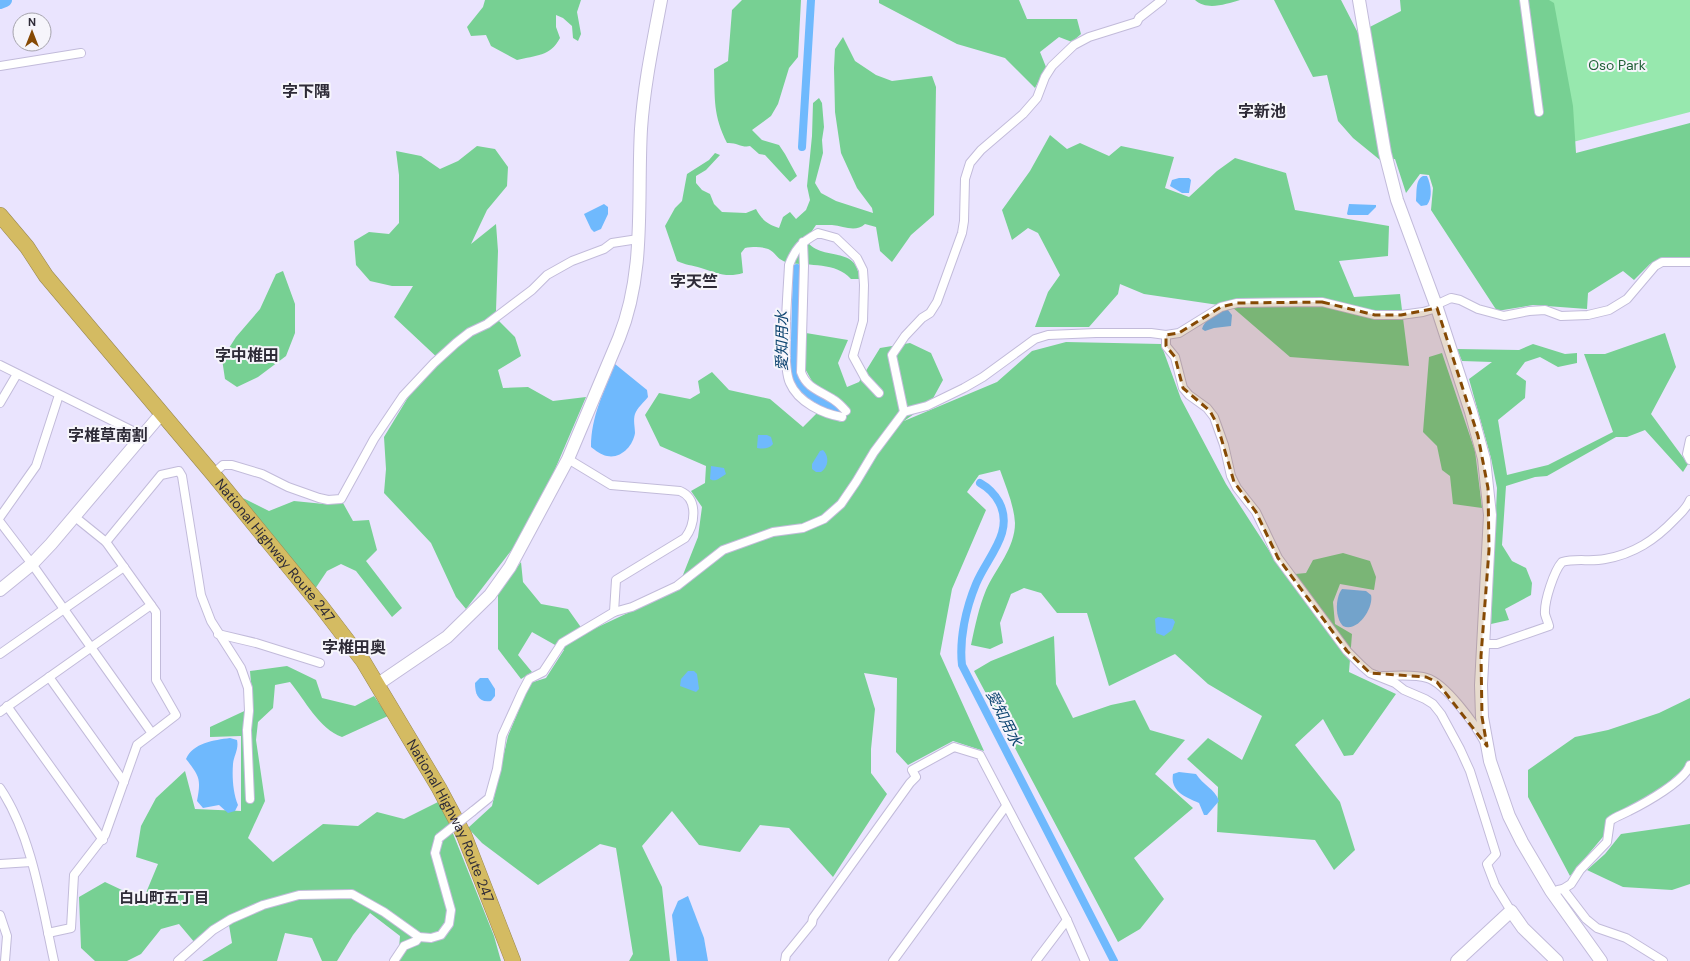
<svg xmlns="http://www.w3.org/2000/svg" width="1690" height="961" font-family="'DM Sans','Noto Sans JP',sans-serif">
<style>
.green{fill:#97e8ae}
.forest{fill:#77d093}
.water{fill:#6fb9fd}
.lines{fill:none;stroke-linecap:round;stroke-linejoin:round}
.canal{stroke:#6fb9fd;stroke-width:8}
.river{stroke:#6fb9fd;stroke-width:14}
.street-casing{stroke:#c2bbda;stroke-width:10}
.secondary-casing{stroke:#c2bbda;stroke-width:14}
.highway-casing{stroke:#9a8953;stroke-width:16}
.street{stroke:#fff;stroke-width:8}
.secondary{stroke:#fff;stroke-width:12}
.highway{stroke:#d4bb62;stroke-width:15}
.street-bridge-casing{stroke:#c2bbda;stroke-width:10;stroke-linecap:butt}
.street-bridge{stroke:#fff;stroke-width:8}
.marked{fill:#864a04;fill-opacity:0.2;stroke:#864a04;stroke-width:3;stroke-dasharray:8 5;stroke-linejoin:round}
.labels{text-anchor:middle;stroke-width:4;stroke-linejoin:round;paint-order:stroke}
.park-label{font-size:14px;fill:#205f37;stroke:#f6f5fb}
.street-label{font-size:14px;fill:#2e2b37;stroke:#f6f5fb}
.water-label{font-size:15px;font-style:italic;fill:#0e4571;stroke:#f6f5fb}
.neighbourhood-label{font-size:15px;font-weight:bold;fill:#2e2b37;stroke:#f6f5fb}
.quarter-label{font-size:16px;font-weight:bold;fill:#2e2b37;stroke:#f6f5fb}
</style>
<rect width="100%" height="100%" fill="#eae4fe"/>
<path class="green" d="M1541 0H1690V112L1565 144Z"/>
<g class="forest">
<path d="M485 0H581L577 12 581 34 578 41 573 38 572 26 563 18 556 15V27L560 38C550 57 536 55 517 60L491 46 486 35 471 36 467 27 483 7Z"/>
<path d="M742 0H801L798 57 789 68 778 104 771 116 752 130 762 140 779 145 785 154 797 176 790 182 765 155 759 154 750 146C742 148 736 142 727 143 713 115 715 100 714 69L728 61 732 10Z"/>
<path d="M879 0H1019L1027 19H1077L1081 34 1072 42 1059 37 1040 52 1046 67 1035 88 1005 58 957 44 879 3Z"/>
<path d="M1195 0H1240C1226 4 1207 11 1195 0Z"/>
<path d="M1274 0H1341L1358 33 1401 11 1400 0H1549L1554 3 1573 106 1576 153 1690 123V258L1671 257 1650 264 1634 280 1623 271 1588 293 1587 309 1533 305 1497 311 1431 210 1433 188 1429 175 1420 174 1406 193 1395 159 1380 160 1353 138 1338 121 1327 75 1313 77Z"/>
<path d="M843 37 855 61 876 75 892 81 932 76 936 87 934 215 911 235 892 262 880 251 876 227 865 224C855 233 844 226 832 225 826 225 821 225 816 225L806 240C821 263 858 244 859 279H851C836 262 809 266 790 263 776 260 778 255 770 250 763 246 752 247 745 248L741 253 743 273C727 278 716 273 701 268 692 265 685 265 677 261L665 226 675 208 682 201 687 174 709 160 715 153 720 155 706 170 696 176V183L702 190 710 194 714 204 722 212 746 213 756 209C762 220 767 224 779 228L783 217 790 212 796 219 806 210 810 200 807 186 812 136 813 103 819 98 822 103 824 127 822 140 823 153 815 183 821 193 836 201 873 213 872 208 857 188 841 153 835 112 834 68 835 49Z"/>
<path d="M1050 135 1067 149 1080 143 1109 156 1121 146 1174 157 1165 188 1189 197 1217 171 1235 158 1286 173 1295 210 1389 226 1388 256 1339 261 1354 297 1400 294 1409 366 1290 357 1232 307 1144 294 1120 284 1118 294 1089 327H1035L1048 292 1060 275 1038 233 1028 228 1012 240 1002 210 1030 171Z"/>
<path d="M477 146 495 149 508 167 507 186 487 210 471 244 496 224 498 251 496 311 499 321 515 337 521 356 498 370 503 388 528 387 553 401 586 397 553 474 517 543 466 609 456 597 431 543 384 493 386 469 384 437 418 381 441 361 394 317 413 286H392L370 281 356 265 354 241 369 232 389 234 399 223V175L396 151 421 156 440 169 458 161Z"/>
<path d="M283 271 295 304V333L286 356 258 377 237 387 225 379 222 359 236 337 260 309 276 274Z"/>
<path d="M806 333 848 340 838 363 847 387 859 382 880 348 910 343 931 353 943 380 931 402 904 421 997 382 1032 351 1066 342 1161 344 1181 399 1226 484 1285 575 1306 573 1313 560 1343 553 1370 561 1376 577 1374 590 1340 584 1333 602 1335 624 1352 634 1349 672 1396 694 1353 755 1344 756 1323 719 1295 745 1340 802 1355 850 1334 870 1315 840 1217 832 1218 787 1187 759 1208 738 1242 760 1262 716 1208 684 1175 654 1109 686 1087 613H1057L1041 593 1024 588 1011 594 1000 623 1003 643 990 649 971 645C975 626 979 607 986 590 996 568 1015 548 1015 523 1014 505 1006 487 1000 470L979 475 967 492 986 510 952 589 940 654 984 751 953 741 908 765 896 752 897 678 864 673 875 709 871 749V773L887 794 833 877 789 828 760 825 740 852 699 845 672 811 642 846 662 887 670 961H629L633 954 616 848 600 844 538 885 482 843 468 828 492 806 508 736 530 683 546 678 564 650 532 632 518 655 532 672 521 679 498 649V593L521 562 523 582 541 604 568 609 585 633 677 590 698 537 702 507 691 491 705 483 706 466 660 446 645 415 659 393 690 399 700 393 698 381 712 372 729 390 770 399 803 427 817 413 841 422 849 411 813 383 803 365Z"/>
<path d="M1665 333 1676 367 1651 414 1688 464 1683 472 1645 430 1627 437H1616L1547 476 1535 477 1506 486 1502 545 1512 561 1526 568 1532 583 1531 595 1505 609 1509 620 1491 624 1497 488 1491 458 1469 379 1492 362 1462 361 1457 349 1519 350 1533 344 1565 354 1577 353V363L1558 367 1540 357 1525 362 1516 374 1526 381 1525 398 1498 420 1507 475 1548 465 1613 432 1584 354H1605Z"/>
<path d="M1442 353 1475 451 1482 508 1453 504 1450 476 1442 470 1437 446 1423 432 1429 357Z"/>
<path d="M243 498 269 511 294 501 324 504 343 503 353 521 369 520 377 550 366 561 402 608 392 617 356 571 341 564 327 571 315 589 269 537Z"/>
<path d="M1054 636 1056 684 1073 718 1111 705 1135 700 1150 730 1185 740 1155 774 1193 808 1134 858 1164 899 1140 929 1118 942 974 671 991 661Z"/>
<path d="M287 666 316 680 322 698 355 706 374 696 388 716 342 737C319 729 305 700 290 682L275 685 273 708 258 722 256 740 265 801 248 838 273 862 323 824 358 826 377 812 404 819 440 801 494 936 501 961H398L400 936 370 913 353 935 337 961H322L312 938 285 933 277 961H202L232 943 229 925 195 943 179 924 161 929 141 954 127 961H95L81 948 79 897 105 882 143 900 158 864 136 857 141 826 156 798 185 771 195 809 241 811V736L210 737V727L253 707 250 671Z"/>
<path d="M1690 698V763L1656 793 1628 807 1570 876 1528 797V770L1575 737 1608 730 1659 713Z"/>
<path d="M1690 824V884L1672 890 1623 887 1587 870 1605 854 1621 834Z"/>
</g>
<g class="water">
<path d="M1423 176H1427C1431 184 1433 198 1427 205L1421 206 1416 201C1417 192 1415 180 1423 176Z"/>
<path d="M1179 178H1189L1191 180 1189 193H1182L1170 186 1172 180Z"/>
<path d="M604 204 608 207V214L601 229 594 232 591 229 584 214Z"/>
<path d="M1349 204 1376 205V207L1368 215H1348L1347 214Z"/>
<path d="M1224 310H1228L1232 315 1231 326 1214 328 1205 331 1202 329C1204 320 1216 313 1224 310Z"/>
<path d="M615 364 647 390 648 397C644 402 637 408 635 414 633 420 635 427 635 433 633 446 621 459 607 456 601 455 595 450 591 447 591 416 604 392 615 364Z"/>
<path d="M758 435H767L771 437 773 444C769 449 763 449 757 448Z"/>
<path d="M823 450C830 457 828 467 821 472H816L812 469V464L820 451Z"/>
<path d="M711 466 724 468 726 474C721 477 715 483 710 479Z"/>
<path d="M1342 589 1366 591 1371 595C1374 607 1358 633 1343 626 1335 618 1335 598 1342 589Z"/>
<path d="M1158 617 1173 619 1175 622 1172 630 1164 636 1156 633 1155 619Z"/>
<path d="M688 671H694L697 674 699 689 696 692 680 686 681 679Z"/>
<path d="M480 678H488L495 689V696L491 701C478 703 475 694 475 683Z"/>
<path d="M230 738 237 740C239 749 234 755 233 764 232 777 233 793 238 805L235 811 228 813 219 805 203 808 197 801C201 779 200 777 186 759 193 743 214 740 230 738Z"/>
<path d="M1179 772 1196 774C1203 785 1215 789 1219 801L1207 815H1204L1199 803C1185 797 1170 791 1173 774Z"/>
<path d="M688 896 704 938 708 961H677L672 915 678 901Z"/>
</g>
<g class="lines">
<g class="canal">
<path d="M802 147 811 0"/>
<path d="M797 268 794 374C802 395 824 403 843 413"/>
<path d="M980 483C989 488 994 493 999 502 1015 532 987 557 976 584 966 608 959 639 962 665L1114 961"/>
</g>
<path class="river" d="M0 2 5 0"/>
<defs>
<g id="street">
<path d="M1524 0 1539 112"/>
<path d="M0 66 81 53"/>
<path d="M803 242 804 266 801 372C807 389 821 391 834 400 839 403 842 407 846 411"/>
<path d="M1166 335V346L1175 357 1183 388 1189 395 1207 408 1214 417 1224 445 1231 476 1237 488 1256 512 1278 558 1347 651 1362 666 1370 673 1395 683 1404 690 1425 699 1433 704 1441 714 1460 749 1470 771 1496 854 1487 864 1495 885 1511 911"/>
<path d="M0 365 141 435"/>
<path d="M0 403 17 374"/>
<path d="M904 412 892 355 905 336 922 318 930 313 937 302 962 233 964 221 965 179 970 163 981 150 1023 114 1037 98 1045 77 1052 66 1074 45 1089 37 1137 22 1139 18 1162 0"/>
<path d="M842 417C823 414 798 402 790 383 781 364 788 290 789 265 796 247 802 242 818 233L836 238 857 258 863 270 864 285 863 321 853 356 865 378 879 393"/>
<path d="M1690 440 1687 454 1690 460"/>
<path d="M568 459 611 485 680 491C699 499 695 525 685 538L616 580 614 612"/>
<path d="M213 474 223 465H232L262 474 288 487 319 498 328 500 341 499 374 439 403 396 434 363 456 343 470 332 487 324 532 290 547 275 572 261 604 249 612 243 638 239"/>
<path d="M0 517 36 466 59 395"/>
<path d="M0 522 32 564 151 732"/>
<path d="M106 542 161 475 179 471 182 476 201 595 211 621 241 668 248 688 249 711 247 730 250 799"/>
<path d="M218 634 256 643 320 663"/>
<path d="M1482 644H1497L1549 626C1548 622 1546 618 1545 614 1544 601 1554 571 1562 562 1576 558 1591 562 1605 559 1634 554 1655 540 1675 519 1681 513 1687 508 1690 500"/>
<path d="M0 654 124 567"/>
<path d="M1383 676C1397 676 1414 674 1427 678 1445 683 1475 724 1484 741"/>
<path d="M49 677 124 782"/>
<path d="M7 706 103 840"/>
<path d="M0 712 151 605"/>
<path d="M0 788C32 835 42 906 54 961"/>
<path d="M473 811 489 798 497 769 502 736 522 692 529 679 543 672 562 643 614 612 632 607 677 586 723 550 773 532 803 528 824 519 841 504 856 482 874 452 904 412 927 406 964 388 983 377 1035 339 1048 335 1096 333H1151L1166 335 1179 333 1221 307 1237 303 1322 302 1375 315H1401L1423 312 1437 308 1440 303 1451 298 1460 300 1478 309 1504 316 1529 311 1545 310 1561 316 1588 315 1609 310 1627 299 1655 266 1662 262H1690"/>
<path d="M0 864 31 862"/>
<path d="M1563 889 1571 884 1580 870 1607 842 1610 821C1616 816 1622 815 1629 811 1645 803 1685 781 1690 765"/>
<path d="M1558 890 1563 889 1586 919 1597 928 1626 938 1663 961"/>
<path d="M0 915 7 936 5 961"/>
<path d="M48 933 71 928 74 875 105 835 137 745 176 715 156 680V612L106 542 75 517"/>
<path d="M178 961 213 930 231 919 263 905 299 895 352 894 384 912 419 937 431 938 441 935 449 924 451 910 435 853 439 838"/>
<path d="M394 961 404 946 416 941 419 937"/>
<path d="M785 961 786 955 812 923 813 918 910 783 916 777 912 770 954 747 980 755 1067 920 1085 961"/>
<path d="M893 961 1006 806"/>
<path d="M1036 961 1067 920"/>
</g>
<g id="secondary">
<path d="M1359 0 1385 153 1397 200 1437 308 1471 412 1484 459 1490 515 1481 685 1482 717 1490 761 1509 816 1522 842 1551 891 1601 961"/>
<path d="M0 590 32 564 51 544 162 413"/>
<path d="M378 684 447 637 490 595 510 567 568 459 619 338C646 271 637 200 641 129 644 85 653 43 661 0"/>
<path d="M1457 961 1511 911 1523 928 1557 961"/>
</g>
<g id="highway">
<path id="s1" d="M0 215 27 247 46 276 213 474 321 606 363 661 439 788 464 835 513 961"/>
</g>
</defs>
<use href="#street" class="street-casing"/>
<use href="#secondary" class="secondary-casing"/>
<use href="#highway" class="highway-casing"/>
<use href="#street" class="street"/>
<use href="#secondary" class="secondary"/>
<use href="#highway" class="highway"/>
<defs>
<path id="street-bridge" d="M439 838 473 811"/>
</defs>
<use href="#street-bridge" class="street-bridge-casing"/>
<use href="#street-bridge" class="street-bridge"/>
</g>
<path class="marked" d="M1322 302 1375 315H1401L1437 308 1478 436 1488 488 1489 550 1481 656 1482 717 1487 746 1437 682 1426 677 1370 673 1347 651 1278 558 1256 512 1234 482 1217 424 1210 411 1183 388 1175 357 1166 346V335L1179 333 1221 307 1237 303Z"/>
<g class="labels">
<g class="park-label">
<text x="1617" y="70">Oso Park</text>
</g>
<g class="street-label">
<text dy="5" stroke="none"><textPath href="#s1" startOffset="434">National Highway Route 247</textPath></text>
<text dy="5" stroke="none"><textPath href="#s1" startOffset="758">National Highway Route 247</textPath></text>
</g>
<g class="water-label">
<text transform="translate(782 341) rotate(-90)" y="5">愛知用水</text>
<text transform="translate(1004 718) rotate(63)" y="5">愛知用水</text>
</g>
<g class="neighbourhood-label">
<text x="164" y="903">白山町五丁目</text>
</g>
<g class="quarter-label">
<text x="306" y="97">字下隅</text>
<text x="1262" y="117">字新池</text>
<text x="694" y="287">字天竺</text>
<text x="247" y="361">字中椎田</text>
<text x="108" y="441">字椎草南割</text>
<text x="354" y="653">字椎田奥</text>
</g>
</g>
<g transform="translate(32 32)"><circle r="19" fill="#f6f5fb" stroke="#a6a4ad"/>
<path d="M0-3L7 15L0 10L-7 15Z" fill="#864a04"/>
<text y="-6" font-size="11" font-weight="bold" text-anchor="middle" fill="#2e2b37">N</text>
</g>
</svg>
